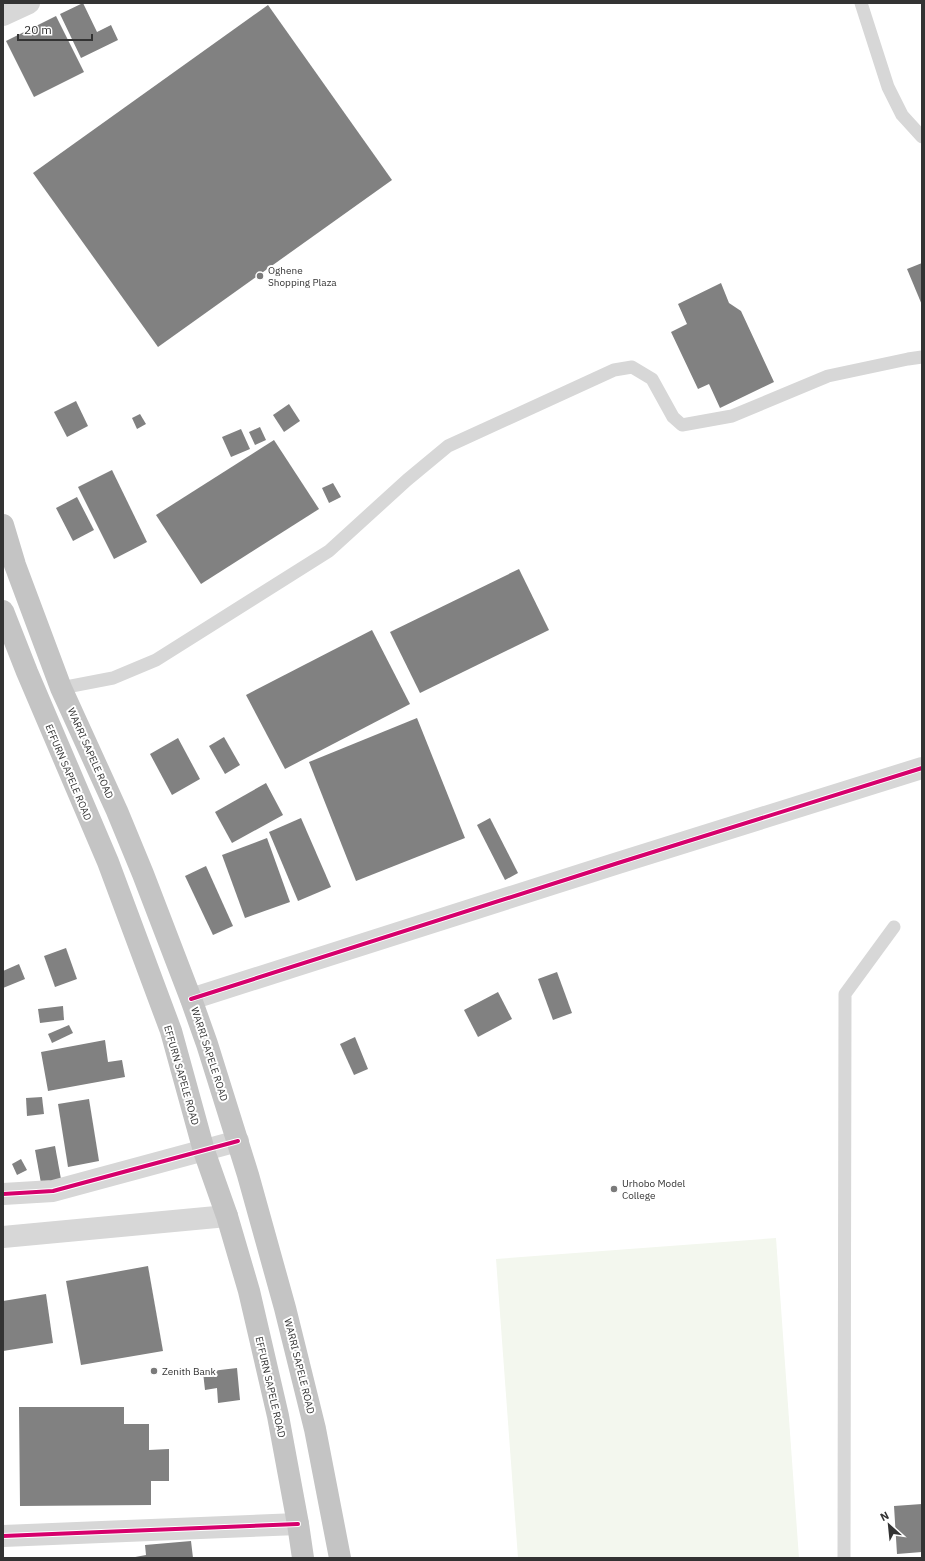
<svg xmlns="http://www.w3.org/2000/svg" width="925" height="1561" font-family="'IBM Plex Sans',sans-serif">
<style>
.green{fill:#f3f7ee}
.building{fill:#818181}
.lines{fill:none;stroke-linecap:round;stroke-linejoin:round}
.lane{stroke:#d7d7d7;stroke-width:13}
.street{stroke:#d7d7d7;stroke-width:22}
.highway{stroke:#c4c4c4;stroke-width:22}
.cycleway-casing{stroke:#fff;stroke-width:6}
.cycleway{stroke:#d6006c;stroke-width:4}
.poi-dot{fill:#7a7a7a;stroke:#fff;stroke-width:1.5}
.labels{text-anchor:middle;stroke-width:4;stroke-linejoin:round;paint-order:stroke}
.poi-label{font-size:10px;fill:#333;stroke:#fff;text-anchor:start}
.street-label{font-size:10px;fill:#333;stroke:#fff}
</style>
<rect width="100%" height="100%" fill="#fff"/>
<path class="green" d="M776 1238 799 1558H518L496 1259Z"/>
<g class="building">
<path d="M83 3 97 32 111 25 118 40 81 58 60 14Z"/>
<path d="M268 5 392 180 158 347 33 173Z"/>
<path d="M56 16 84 72 34 97 6 41Z"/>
<path d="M922 263V305L907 269Z"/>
<path d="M721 283 729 303 741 311 774 382 720 408 709 384 698 389 671 332 687 324 678 304Z"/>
<path d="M76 401 88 426 67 437 54 412Z"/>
<path d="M289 404 300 421 284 432 273 415Z"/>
<path d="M140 414 146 424 137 429 132 418Z"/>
<path d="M260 427 266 440 255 445 249 432Z"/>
<path d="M241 429 250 449 231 457 222 437Z"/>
<path d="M274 440 319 509 201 584 156 515Z"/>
<path d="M112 470 147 542 114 559 78 487Z"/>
<path d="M333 483 341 497 329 503 322 488Z"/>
<path d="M77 497 94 530 73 541 56 508Z"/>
<path d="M519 569 549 630 420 693 390 632Z"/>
<path d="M372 630 410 704 285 769 246 695Z"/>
<path d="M417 718 465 838 356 881 309 762Z"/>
<path d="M224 737 240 765 225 774 209 746Z"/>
<path d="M178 738 200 779 172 795 150 754Z"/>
<path d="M266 783 283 815 232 843 215 812Z"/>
<path d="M301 818 331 887 298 901 269 832Z"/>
<path d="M490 818 518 873 505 880 477 825Z"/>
<path d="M267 838 290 902 245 918 222 855Z"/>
<path d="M206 866 233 926 213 935 185 876Z"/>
<path d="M66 948 77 979 55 987 44 956Z"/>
<path d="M19 964 25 979 3 988V971Z"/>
<path d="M557 972 572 1013 553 1020 538 979Z"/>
<path d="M498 992 512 1019 478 1037 464 1010Z"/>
<path d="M63 1006 64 1020 40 1023 38 1009Z"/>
<path d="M69 1025 73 1033 52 1043 48 1034Z"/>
<path d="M355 1037 368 1069 354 1075 340 1044Z"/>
<path d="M105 1040 108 1062 122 1060 125 1077 48 1091 41 1052Z"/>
<path d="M42 1097 44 1114 27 1116 26 1098Z"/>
<path d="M89 1099 99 1161 68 1167 58 1104Z"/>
<path d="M55 1146 61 1179 41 1183 35 1150Z"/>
<path d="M21 1159 27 1170 17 1175 12 1164Z"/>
<path d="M148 1266 163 1351 81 1365 66 1281Z"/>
<path d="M46 1294 53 1343 3 1351V1301Z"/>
<path d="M237 1368 240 1400 218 1403 217 1388 205 1390 203 1372Z"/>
<path d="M19 1407H124V1424H149V1450L169 1449V1481H151V1505L20 1506Z"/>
<path d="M922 1504V1552L897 1554 894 1506Z"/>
<path d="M191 1541 193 1558H130L146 1555 145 1545Z"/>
</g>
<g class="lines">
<g class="lane">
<path d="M861 3 888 87 902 115 922 137"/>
<path d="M61 688 113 678 156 660 329 551 407 480 448 446 614 370 632 367 652 379 673 417 682 425 732 416 828 376 908 359 922 357"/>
<path d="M844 1558 845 994 894 927"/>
</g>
<g class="street">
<path d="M3 15 29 3"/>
<path d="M191 999 618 863 922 768"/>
<path d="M3 1194 53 1191 238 1141"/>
<path d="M3 1237 227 1216"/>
<path d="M3 1536 298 1524"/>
</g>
<g class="highway">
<path d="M3 525 15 565 61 688 117 811 143 874 191 999 207 1044 248 1175 285 1308 315 1429 340 1558"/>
<path d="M3 611 27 672 108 862 171 1031 204 1151 227 1216 249 1291 278 1416 298 1524 303 1558"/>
</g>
<defs>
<g id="cycleway">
<path d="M191 999 618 863 922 768"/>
<path d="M3 1194 53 1191 238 1141"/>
<path d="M3 1536 298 1524"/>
</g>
</defs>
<use href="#cycleway" class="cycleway-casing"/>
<use href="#cycleway" class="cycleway"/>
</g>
<g class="poi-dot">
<circle cx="260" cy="276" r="4"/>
<circle cx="614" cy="1189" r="4"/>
<circle cx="154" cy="1371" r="4"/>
</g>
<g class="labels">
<g class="poi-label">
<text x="268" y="274">Oghene<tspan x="268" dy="12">Shopping Plaza</tspan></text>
<text x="622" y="1187">Urhobo Model<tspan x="622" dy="12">College</tspan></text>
<text x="162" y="1375">Zenith Bank</text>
</g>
<g class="street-label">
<text transform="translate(91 753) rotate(66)" y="4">WARRI SAPELE ROAD</text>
<text transform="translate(69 772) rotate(67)" y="4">EFFURN SAPELE ROAD</text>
<text transform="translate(210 1054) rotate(72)" y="4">WARRI SAPELE ROAD</text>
<text transform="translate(182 1075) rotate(74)" y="4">EFFURN SAPELE ROAD</text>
<text transform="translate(300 1366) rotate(76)" y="4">WARRI SAPELE ROAD</text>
<text transform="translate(271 1387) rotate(77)" y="4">EFFURN SAPELE ROAD</text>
</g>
</g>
<rect width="925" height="1561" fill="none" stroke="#333333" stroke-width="8"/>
<g transform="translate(889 1525) rotate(333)" stroke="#ffffff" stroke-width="3" paint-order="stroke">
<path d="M0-3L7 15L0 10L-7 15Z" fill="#333333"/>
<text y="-6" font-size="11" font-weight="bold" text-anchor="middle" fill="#333333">N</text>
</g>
<path d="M18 34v6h74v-6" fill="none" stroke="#333333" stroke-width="2"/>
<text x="24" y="34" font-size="12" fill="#333333" stroke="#ffffff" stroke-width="3" paint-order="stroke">20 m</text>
</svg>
